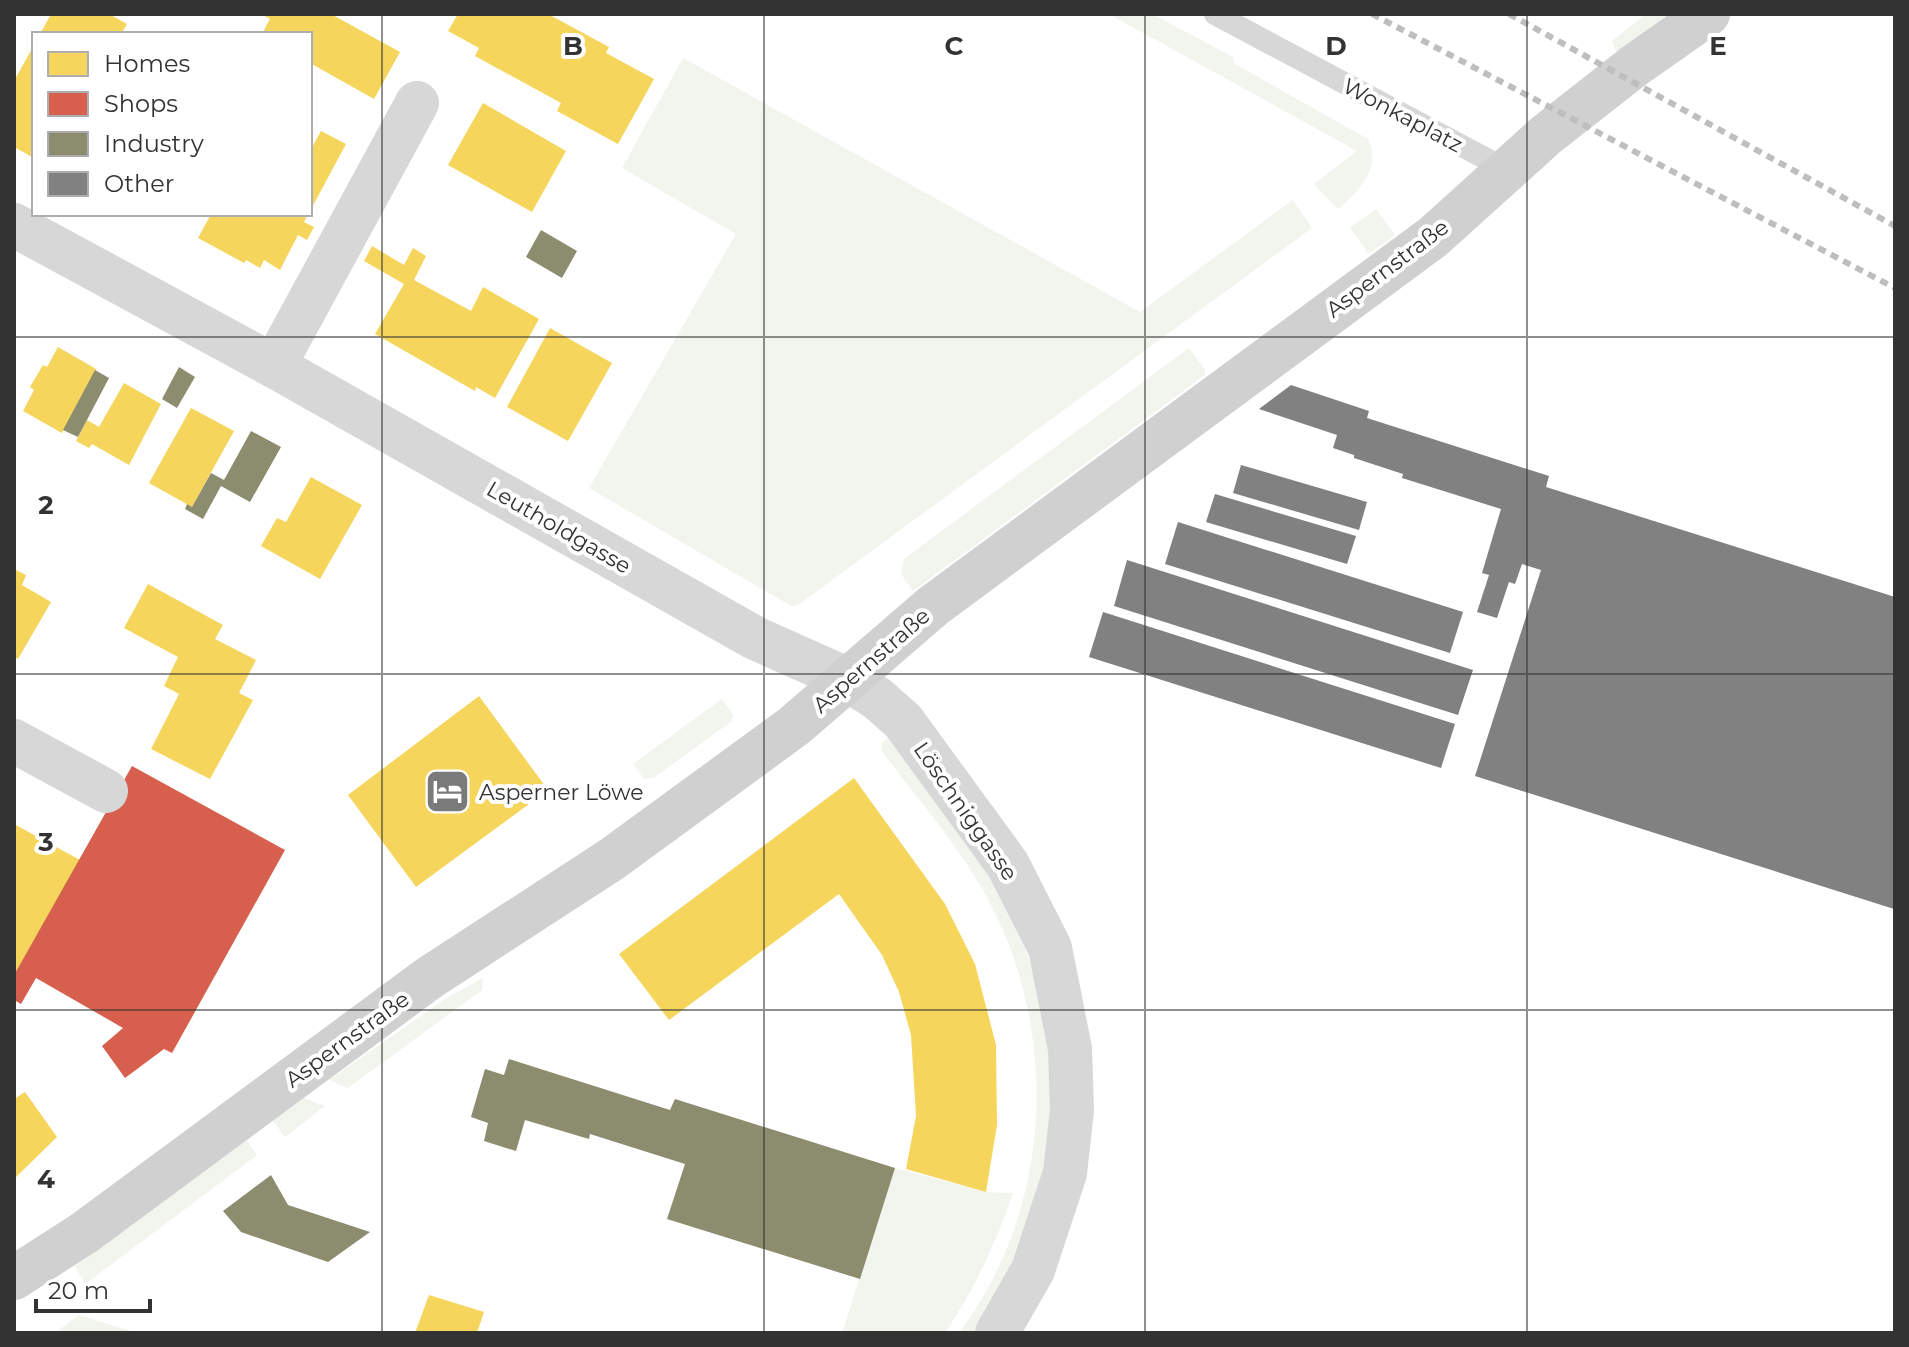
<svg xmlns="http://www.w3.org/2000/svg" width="1909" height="1347" font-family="Montserrat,sans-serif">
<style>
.green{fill:#f1f5ed}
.homes{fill:#f6d55c}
.shops{fill:#d6604d}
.industry{fill:#8c8c6e}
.building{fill:#818181}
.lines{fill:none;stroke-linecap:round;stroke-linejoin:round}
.lane{stroke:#d7d7d7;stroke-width:22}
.street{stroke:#d7d7d7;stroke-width:44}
.secondary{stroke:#d0d0d0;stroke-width:44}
.rail{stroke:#bebebe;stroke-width:6;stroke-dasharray:8 6;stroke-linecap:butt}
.grid{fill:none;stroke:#333;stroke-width:2;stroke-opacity:0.55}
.labels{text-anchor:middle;stroke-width:8;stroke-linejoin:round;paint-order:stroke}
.street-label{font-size:22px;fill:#333;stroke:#fff}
.poi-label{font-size:22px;fill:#333;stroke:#fff;text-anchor:start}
.grid-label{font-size:26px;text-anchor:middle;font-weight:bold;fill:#333;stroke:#fff;stroke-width:8;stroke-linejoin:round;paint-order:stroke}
</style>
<rect width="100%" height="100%" fill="#fff"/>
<g class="green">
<path d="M1109 14H1152L1233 57 1235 64 1368 139C1382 166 1359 192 1338 209L1314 184 1357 151Z"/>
<path d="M1646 14H1672L1617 53 1612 41Z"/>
<path d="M683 58 1140 312 1293 200 1312 228 798 605 791 606 589 488 736 234 622 168Z"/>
<path d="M1376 209 1395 235 1369 254 1350 228Z"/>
<path d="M1189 348 1205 370V375L913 591 901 574 904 559Z"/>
<path d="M722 699 733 715 732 721 653 778 644 779 633 764Z"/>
<path d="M890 736C914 771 939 805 964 840 979 861 996 882 1007 906 1062 1016 1065 1152 1015 1264 1004 1288 989 1310 976 1333H959C1054 1207 1061 1029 984 892 956 842 915 796 881 750L882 743Z"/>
<path d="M483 978 482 990 348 1088 329 1080 448 997Z"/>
<path d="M304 1098 325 1106 285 1137 273 1121Z"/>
<path d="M247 1140 257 1155 85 1284 75 1266Z"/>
<path d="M895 1168 986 1192 1013 1193C996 1243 975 1288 945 1333H842Z"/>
<path d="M79 1315 137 1333H55Z"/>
</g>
<g class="homes">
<path d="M51 14H109L127 24 121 34H40Z"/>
<path d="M261 14H331L400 52 374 99 310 63V34H262L270 19Z"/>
<path d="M458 14H548L609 47 606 53 654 79 618 144 557 111 561 103 475 56 479 48 448 31Z"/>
<path d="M34 45V158L14 147V81Z"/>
<path d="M483 103 566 151 532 212 448 165Z"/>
<path d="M321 131 346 144 310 211V151Z"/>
<path d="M211 214H308L304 222 314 227 307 240 298 235 280 270 264 260 260 268 246 260 244 263 198 238Z"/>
<path d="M372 246 404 265 413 248 426 256 414 280 471 311 483 287 539 319 495 398 476 387 475 391 375 334 404 284 364 261Z"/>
<path d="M550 328 612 363 568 441 507 407Z"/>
<path d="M58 347 96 369 62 433 23 411 34 390 30 387 43 365 47 367Z"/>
<path d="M124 383 161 404 129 465 92 444 89 448 76 441 87 420 99 427Z"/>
<path d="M191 408 234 431 192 507 149 483Z"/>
<path d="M311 477 362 505 320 579 261 546 277 518 286 522Z"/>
<path d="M14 569 26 575 22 585 51 602 18 659 14 657Z"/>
<path d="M148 584 223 625 215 639 256 660 239 693 253 700 210 779 151 749 179 694 164 686 178 657 124 628Z"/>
<path d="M479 696 548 790 416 887 348 795Z"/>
<path d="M854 778 945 904 975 964 996 1045 997 1125 986 1192 906 1169 916 1116 911 1035 899 992 882 955 839 894 669 1020 619 954Z"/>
<path d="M14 824 80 860 14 975Z"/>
<path d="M25 1092 57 1137 14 1179V1099Z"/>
<path d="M429 1295 484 1312 477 1333H415Z"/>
</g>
<path class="shops" d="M132 766 285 850 172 1053 164 1049 125 1078 102 1046 123 1028 36 978 21 1004 14 1000V975Z"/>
<g class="industry">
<path d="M541 230 577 251 562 278 526 257Z"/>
<path d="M179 367 195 377 177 408 162 399Z"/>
<path d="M95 370 109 378 78 437 63 430Z"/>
<path d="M251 431 281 447 250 502 221 486 203 519 185 509 187 504 192 507 211 473 224 480Z"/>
<path d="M509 1059 670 1110 675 1099 895 1168 860 1279 667 1219 685 1164 590 1134 589 1139 525 1120 516 1151 484 1141 488 1123 471 1117 485 1069 504 1075Z"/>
<path d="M271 1175 288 1205 370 1232 328 1262 241 1232 223 1211Z"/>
</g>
<g class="building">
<path d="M1291 385 1369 411 1367 418 1549 476 1546 487 1895 597 1894 909 1475 776 1541 570 1522 564 1515 584 1509 582 1497 618 1477 612 1489 575 1482 573 1501 509 1402 478 1403 474 1354 458V455L1333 448 1337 435 1259 409Z"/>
<path d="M1241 465 1367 502 1359 530 1233 493Z"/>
<path d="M1215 494 1356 536 1347 564 1206 522Z"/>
<path d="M1178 522 1463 612 1450 653 1165 564Z"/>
<path d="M1127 560 1473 670 1458 715 1114 606Z"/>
<path d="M1103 612 1455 724 1441 768 1089 657Z"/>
</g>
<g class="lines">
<path class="lane" d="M1215 14 1507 170"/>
<g class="street">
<path d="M14 225 274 366 755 638 849 680 878 699 903 721 1008 865 1050 948 1070 1049 1072 1110 1065 1173 1033 1270 997 1333"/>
<path d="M274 366 417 103"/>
<path d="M14 741 106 791"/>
</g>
<path class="secondary" d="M14 1278 84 1233 429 978 612 859 794 726 933 606 1433 237 1546 135 1634 66 1708 14"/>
<g class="rail">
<path d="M1372 14 1895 288"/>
<path d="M1509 14 1895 226"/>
</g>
</g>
<path class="grid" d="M382 14V1333M764 14V1333M1145 14V1333M1527 14V1333M14 337H1895M14 674H1895M14 1010H1895"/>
<defs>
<symbol id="hotel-square" viewBox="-11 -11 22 22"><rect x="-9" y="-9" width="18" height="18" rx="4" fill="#7a7a7a" stroke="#fff"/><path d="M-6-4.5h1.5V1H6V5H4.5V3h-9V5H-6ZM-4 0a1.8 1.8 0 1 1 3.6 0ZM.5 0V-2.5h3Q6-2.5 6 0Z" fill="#fff"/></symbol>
</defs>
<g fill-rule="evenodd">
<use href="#hotel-square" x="422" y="766" width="51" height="51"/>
</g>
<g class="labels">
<g class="street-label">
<text transform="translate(1403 115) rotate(28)" y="8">Wonkaplatz</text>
<text transform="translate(1387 268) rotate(-37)" y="8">Aspernstraße</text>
<text transform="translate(559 527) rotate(30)" y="8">Leutholdgasse</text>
<text transform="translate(871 660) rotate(-41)" y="8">Aspernstraße</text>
<text transform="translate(966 811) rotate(55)" y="8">Löschniggasse</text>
<text transform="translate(347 1039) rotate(-36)" y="8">Aspernstraße</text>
</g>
<g class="poi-label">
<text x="479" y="800">Asperner Löwe</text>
</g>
</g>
<g class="grid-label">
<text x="573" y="55">B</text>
<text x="954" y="55">C</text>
<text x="1336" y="55">D</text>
<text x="1718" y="55">E</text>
<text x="46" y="514">2</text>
<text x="46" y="851">3</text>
<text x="46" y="1188">4</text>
</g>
<rect width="1909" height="1347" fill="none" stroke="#333333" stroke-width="32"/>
<rect x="32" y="32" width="280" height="184" fill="#ffffff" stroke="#adadad" stroke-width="2"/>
<rect x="48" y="52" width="40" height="24" fill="#f6d55c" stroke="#adadad" stroke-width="2"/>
<text x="104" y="72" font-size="24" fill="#333333">Homes</text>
<rect x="48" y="92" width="40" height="24" fill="#d6604d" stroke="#adadad" stroke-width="2"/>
<text x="104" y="112" font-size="24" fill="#333333">Shops</text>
<rect x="48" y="132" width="40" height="24" fill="#8c8c6e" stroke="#adadad" stroke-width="2"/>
<text x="104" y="152" font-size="24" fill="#333333">Industry</text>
<rect x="48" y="172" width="40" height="24" fill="#818181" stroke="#adadad" stroke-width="2"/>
<text x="104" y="192" font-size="24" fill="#333333">Other</text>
<path d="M36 1299v12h114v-12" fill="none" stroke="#333333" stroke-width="4"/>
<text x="48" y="1299" font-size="24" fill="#333333" stroke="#ffffff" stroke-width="6" paint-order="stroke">20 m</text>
</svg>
